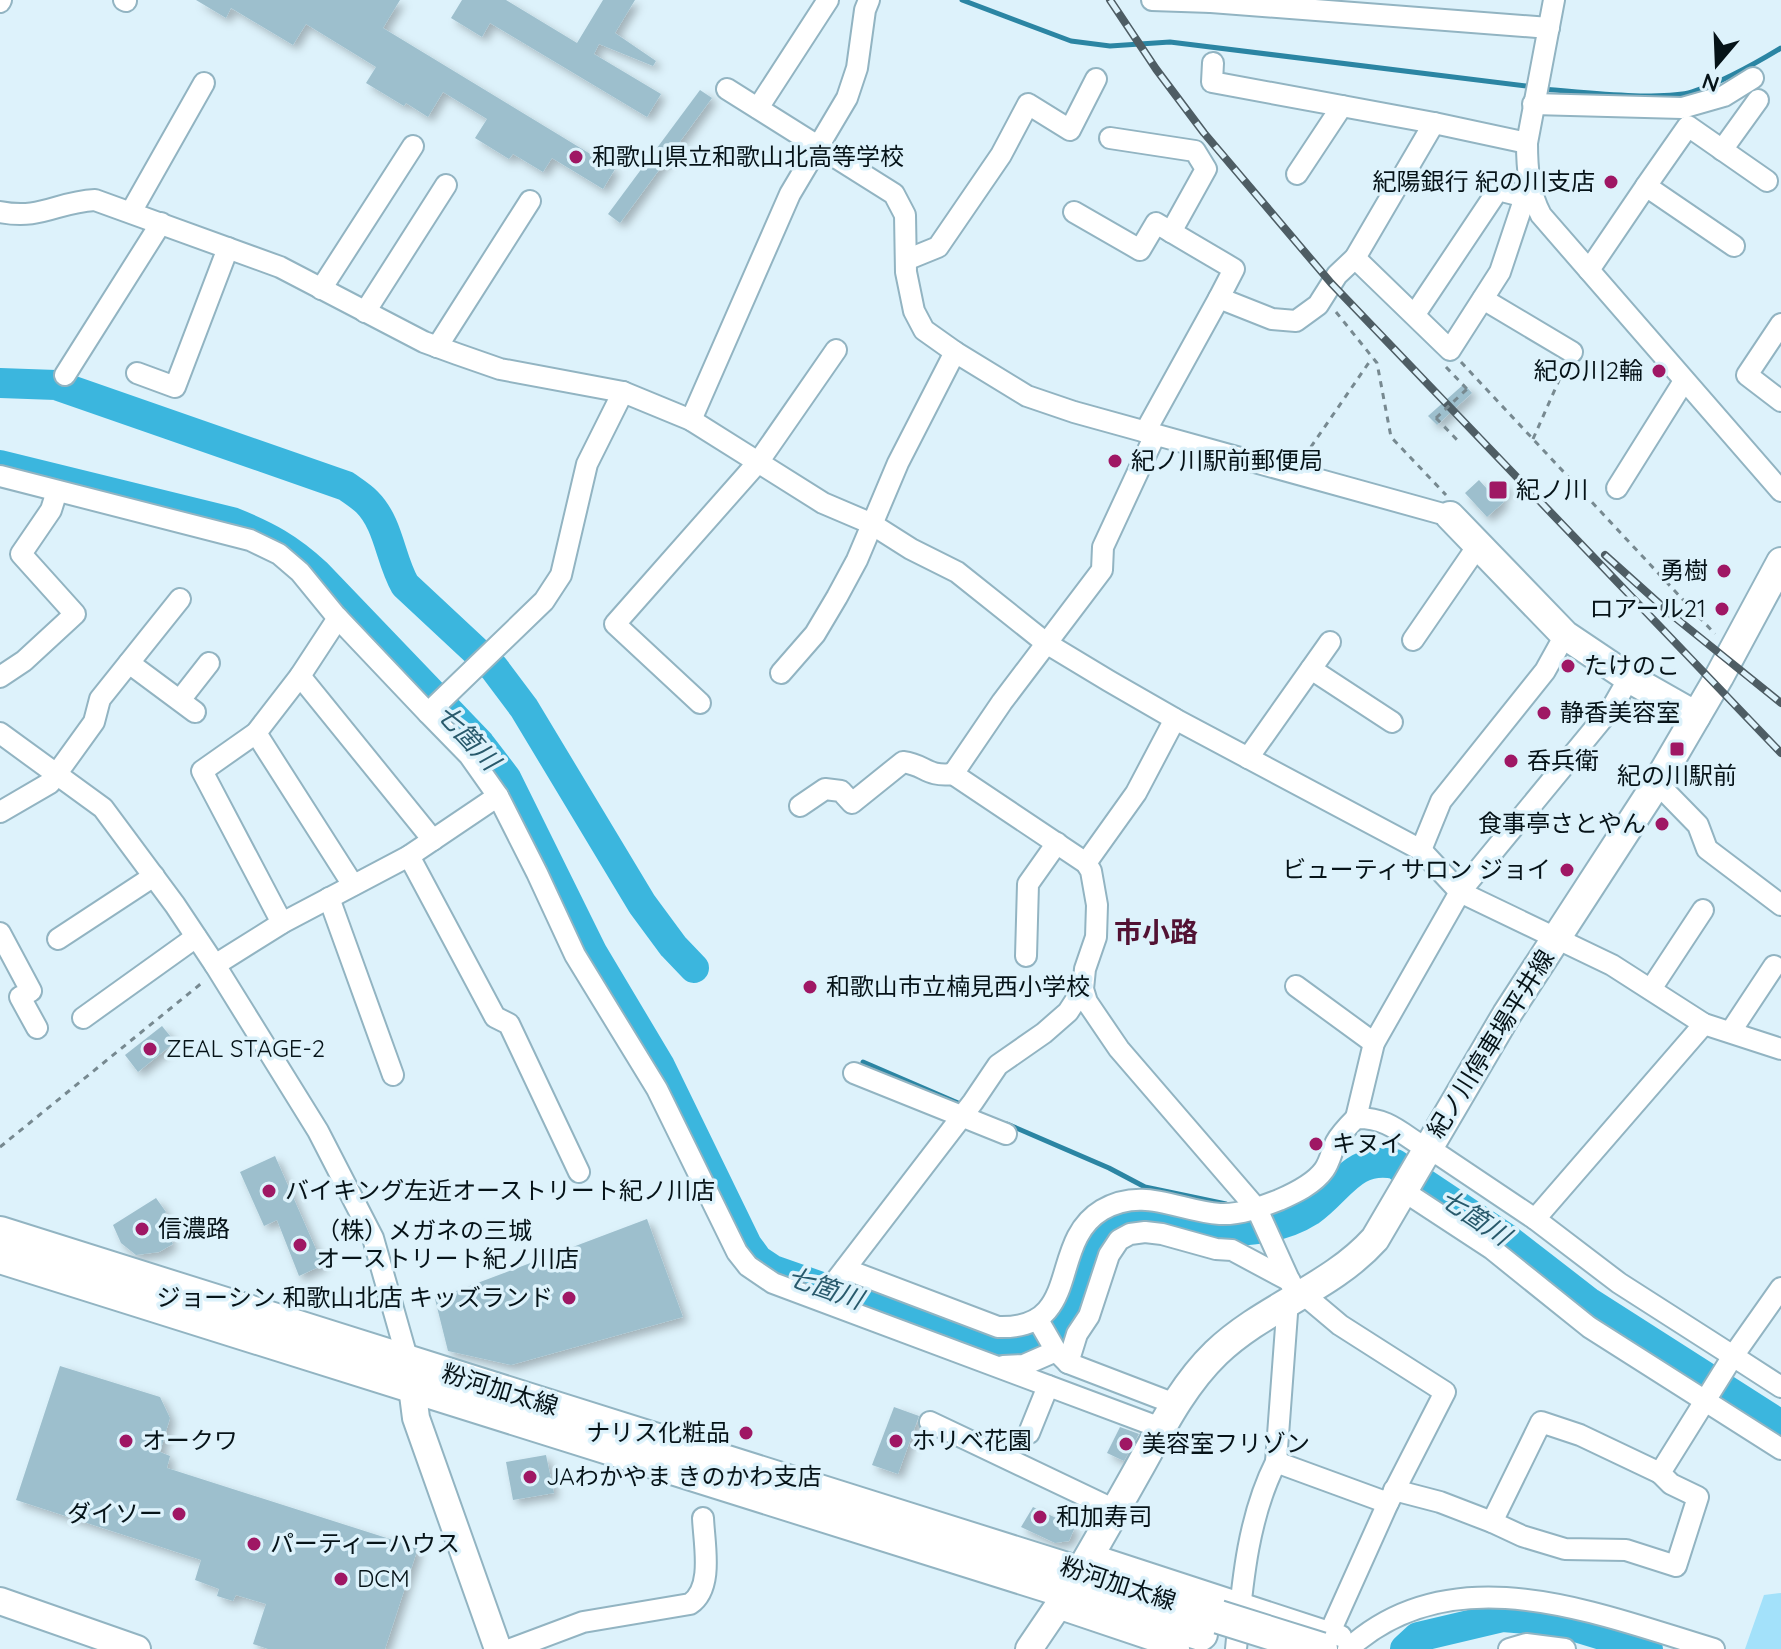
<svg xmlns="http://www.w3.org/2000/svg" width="1781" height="1649" font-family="Quicksand,'Noto Sans JP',sans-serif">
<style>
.green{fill:#a3e1fa}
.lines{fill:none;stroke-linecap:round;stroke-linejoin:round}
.stream{stroke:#2b85a3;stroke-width:5}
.river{stroke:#3bb6de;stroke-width:30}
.building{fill:#9dbfcd;filter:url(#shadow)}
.minor-casing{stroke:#92b4c2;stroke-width:24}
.tertiary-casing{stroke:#92b4c2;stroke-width:30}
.secondary-casing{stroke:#92b4c2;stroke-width:32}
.primary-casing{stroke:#92b4c2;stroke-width:36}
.path{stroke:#778990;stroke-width:3;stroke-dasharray:6 6;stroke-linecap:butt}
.minor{stroke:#fff;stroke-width:20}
.tertiary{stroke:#fff;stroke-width:26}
.secondary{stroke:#fff;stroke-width:28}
.primary{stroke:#fff;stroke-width:32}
.rail-casing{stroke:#4e5d64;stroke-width:8}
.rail{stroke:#ddf2fb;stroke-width:5;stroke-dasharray:15;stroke-linecap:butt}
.primary-bridge-casing{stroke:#92b4c2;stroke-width:36;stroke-linecap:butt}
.path-bridge{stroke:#778990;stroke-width:3;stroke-dasharray:6 6;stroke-linecap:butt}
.primary-bridge{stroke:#fff;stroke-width:32}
.poi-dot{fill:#9f1764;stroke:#ddf2fb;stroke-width:3}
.labels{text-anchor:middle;stroke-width:7;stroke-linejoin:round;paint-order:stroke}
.poi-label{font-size:24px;fill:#061318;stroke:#ddf2fb;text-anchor:start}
.street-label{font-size:24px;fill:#061318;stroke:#ddf2fb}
.water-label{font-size:26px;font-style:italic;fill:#295a6c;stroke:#ddf2fb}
.quarter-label{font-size:28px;font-weight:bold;fill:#521233;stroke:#ddf2fb}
</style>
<defs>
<filter id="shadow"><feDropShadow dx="5" dy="5" stdDeviation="4" flood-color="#0004"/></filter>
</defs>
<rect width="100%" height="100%" fill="#ddf2fb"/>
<path class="green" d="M1781 1593V1649H1745L1764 1595Z"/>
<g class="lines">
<g class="stream">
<path d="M962 0 1071 41 1110 46 1170 42 1534 87"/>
<path d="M1544 89C1578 92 1663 101 1692 92 1723 82 1753 65 1781 48"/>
<path d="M863 1062 965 1106"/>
<path d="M1007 1124 1109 1168 1145 1187 1226 1204"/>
<path d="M1242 1219 1248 1231"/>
</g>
<g class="river">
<path d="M0 383 56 385 346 486C353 491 361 496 367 502 389 524 390 559 405 585L494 668 524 708 642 904 673 946 694 968"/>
<path d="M0 465 232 522C267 536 289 548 316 573L480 744 506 778 592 952 660 1066 747 1245 758 1260 773 1270 985 1344C1051 1354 1068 1323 1087 1267 1092 1252 1098 1236 1111 1226 1144 1200 1187 1227 1222 1230 1237 1232 1251 1230 1265 1228 1281 1225 1296 1220 1310 1211 1341 1189 1352 1156 1395 1164L1506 1238 1590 1303 1781 1425"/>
<path d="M1405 1649 1418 1637 1503 1617 1559 1622 1648 1649"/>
</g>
</g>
<g class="building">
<path d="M196 0H400L383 28 615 169 603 189 552 158 543 172 513 154 509 159 475 138 487 119 443 92 428 117 406 103 404 106 366 83 376 67 306 24 293 45 231 8 226 18Z"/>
<path d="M462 0H506L577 43 603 0H635L615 33 656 61 653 66 599 44 594 54 661 94 647 117 490 23 482 37 451 18Z"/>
<path d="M700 90 712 98 620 223 608 214Z"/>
<path d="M1464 384 1472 393 1437 425 1428 416Z"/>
<path d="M1498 479 1508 490 1500 497 1504 502 1487 517 1465 493 1479 480 1488 490Z"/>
<path d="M162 1026 175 1042 138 1072 125 1055Z"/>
<path d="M275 1156 323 1265 299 1276 277 1220 264 1226 240 1172Z"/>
<path d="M156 1198 166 1212 162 1216 172 1232 167 1235 173 1244 159 1252 136 1255 121 1243 113 1225Z"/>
<path d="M647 1219 683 1317 511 1365 448 1351 435 1299Z"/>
<path d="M60 1366 160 1397 170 1418 160 1452 170 1456 167 1468 418 1548 385 1649H268L253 1644 266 1604 236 1595 233 1601 217 1596 219 1589 195 1580 201 1560 16 1500Z"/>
<path d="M894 1407 919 1416 898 1474 872 1465Z"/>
<path d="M1120 1427 1139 1434 1124 1461 1107 1453Z"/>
<path d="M546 1455 554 1493 513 1500 506 1462Z"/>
<path d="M1033 1507 1075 1527 1069 1541 1055 1543 1021 1527Z"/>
</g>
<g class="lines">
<defs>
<g id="minor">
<path d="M124 0 126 1"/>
<path d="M1152 0 1211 2V0"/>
<path d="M1554 0 1527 143C1527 169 1529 192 1541 215L1781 491"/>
<path d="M0 2 1 0"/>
<path d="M1211 2 1549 28"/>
<path d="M727 89 894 194 905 215 906 272 914 311 924 330 955 352 1027 396 1074 412 1450 516"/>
<path d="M1533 104 1682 108 1724 96 1753 78"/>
<path d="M758 108 828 0"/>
<path d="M1434 123 1527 143"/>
<path d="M1110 138 1195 151 1206 169 1171 232"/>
<path d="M1722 150 1758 100"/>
<path d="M1297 174 1342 106"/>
<path d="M1646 186 1688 126 1767 181"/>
<path d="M0 212C42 220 56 202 95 200L280 267 424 342 457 354 500 369 623 392 691 420 823 503 870 523 911 549 957 572 1046 643 1109 681 1175 719 1421 850 1460 892 1612 965 1704 1024 1781 1049"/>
<path d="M131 212 204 83"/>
<path d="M1074 212 1140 250 1156 223 1234 269 1219 298"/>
<path d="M1355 258 1450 350 1500 272 1525 197"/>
<path d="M906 260 938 247 1001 155 1028 104 1070 130 1096 79"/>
<path d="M1589 270 1646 186 1734 246"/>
<path d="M321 289 413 146"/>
<path d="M1483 299 1572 352"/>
<path d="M365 312 446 185"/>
<path d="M1415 314 1498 190 1533 199"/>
<path d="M1781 324 1747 375 1781 401"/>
<path d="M437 347 530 201"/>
<path d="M137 373 175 387 228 248"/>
<path d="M65 375 161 223"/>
<path d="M623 392 587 464 561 575 544 601 428 713 469 755 498 796 537 873 575 955 657 1089 737 1252 748 1266 773 1283 1161 1428"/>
<path d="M691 420 790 194 847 98 857 68 865 10 869 0"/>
<path d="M1145 432 1219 298 1272 319 1296 321 1318 305 1337 275 1355 258 1434 123 1212 82 1213 63"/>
<path d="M1155 435 1103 547 1102 570 1002 702 953 774 1086 863 1091 871 1097 905 1096 937 1085 969 1083 989 1087 1002 1119 1049 1257 1209 1296 1295"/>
<path d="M0 476 250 540 279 554 300 572 336 616 428 713"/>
<path d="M1617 488 1684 381"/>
<path d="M1413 640 1479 544"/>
<path d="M129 663 195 712"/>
<path d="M1311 669 1392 722"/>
<path d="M781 673 815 634 837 597 857 560 898 463 955 352"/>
<path d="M300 676 433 840"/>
<path d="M0 677 24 661 75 614 21 554 51 510 57 491"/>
<path d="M180 700 209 663"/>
<path d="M700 703 615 624 759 461 836 350"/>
<path d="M0 733 103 808 175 905 215 965 318 1131 373 1238 408 1361"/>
<path d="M256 733 353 885"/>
<path d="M1248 758 1330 642"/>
<path d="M1657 783 1698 825 1707 849 1781 905"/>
<path d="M800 806 825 789 841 791 852 803 903 762C926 765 926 777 953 774"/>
<path d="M0 812 50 783 94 722 100 699 180 599"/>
<path d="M1421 850 1441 801 1545 671 1565 635"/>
<path d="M409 856 495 1017 509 1024 579 1172"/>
<path d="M1086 863 1136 793 1175 719"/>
<path d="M329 898 393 1075"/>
<path d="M282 923 202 771 256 733 300 676 338 618"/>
<path d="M0 933 31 991 20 997 37 1028"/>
<path d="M58 939 154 876"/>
<path d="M1026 956 1028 884 1057 843"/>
<path d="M215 965 282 923 409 856 498 796"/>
<path d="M1296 986 1374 1043"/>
<path d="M1651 989 1703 910"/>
<path d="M83 1018 196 937"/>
<path d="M1731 1031 1774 966"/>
<path d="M854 1073 1006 1134"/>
<path d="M1356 1118 1374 1043 1460 892 1613 706 1629 678"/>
<path d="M1402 1190 1492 1249 1589 1327 1781 1449"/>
<path d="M1535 1219 1619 1283 1733 1356 1781 1288"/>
<path d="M845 1269 998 1327C1084 1330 1047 1243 1102 1210 1143 1186 1178 1211 1220 1214 1240 1215 1261 1207 1279 1200 1295 1193 1314 1184 1324 1170 1330 1162 1332 1150 1336 1142 1341 1133 1349 1125 1356 1118 1395 1117 1408 1143 1441 1156L1535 1219 1704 1024"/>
<path d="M1302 1293 1340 1325 1445 1392 1388 1503 1330 1632"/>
<path d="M821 1300 973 1102 998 1065 1044 1033 1068 1012 1083 989"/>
<path d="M1038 1320 1056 1351 1068 1363 1175 1404"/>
<path d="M1068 1363 1077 1334 1089 1316 1109 1255 1119 1240 1130 1234 1145 1232 1162 1234 1216 1249 1232 1250 1290 1281"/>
<path d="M1003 1366 1024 1365 1056 1351"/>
<path d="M930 1422 1115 1510"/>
<path d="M1029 1433 1048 1386"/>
<path d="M1276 1462 1388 1503"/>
<path d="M1394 1490 1440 1502 1492 1522 1541 1422 1580 1435 1660 1473"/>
<path d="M1492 1522 1522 1536 1565 1549 1626 1550 1676 1566 1698 1497 1671 1484 1660 1473 1733 1356 1781 1387"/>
<path d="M1090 1554 1341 1636"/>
<path d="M1057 1608 1179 1649"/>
<path d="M511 1649 583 1622 690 1604C714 1588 704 1544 703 1518"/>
<path d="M1236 1649C1242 1587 1247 1519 1276 1462L1288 1300"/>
<path d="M1348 1649C1453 1553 1597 1614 1714 1649"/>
<path d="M1509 1649 1526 1644 1565 1649"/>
</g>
<g id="tertiary">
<path d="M410 1371 416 1418 498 1649"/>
<path d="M0 1601 137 1649"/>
<path d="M1029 1649 1067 1593"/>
</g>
<g id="secondary">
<path d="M1450 516 1565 635 1629 678 1696 716"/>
<path d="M1068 1592C1092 1552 1115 1511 1138 1470 1161 1429 1182 1386 1216 1353 1264 1307 1331 1288 1375 1239L1507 1014 1657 783 1719 677 1781 562"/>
</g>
<g id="primary">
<path d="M0 1233 1219 1617"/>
<path d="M0 1257 1201 1634"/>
</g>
</defs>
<use href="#minor" class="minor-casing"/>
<use href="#tertiary" class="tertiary-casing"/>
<use href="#secondary" class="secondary-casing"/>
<use href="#primary" class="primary-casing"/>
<g class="path">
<path d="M1336 312 1377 363 1391 437 1446 495"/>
<path d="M1461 362 1715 634"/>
<path d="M1446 367 1467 389"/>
<path d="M1436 418 1460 443"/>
<path d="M1533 439 1564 369"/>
<path d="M1304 457 1372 358"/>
<path d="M0 1147 203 982"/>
</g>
<use href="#minor" class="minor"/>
<use href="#tertiary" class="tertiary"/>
<use href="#secondary" class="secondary"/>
<use href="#primary" class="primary"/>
<defs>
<g id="rail">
<path d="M1110 0 1156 69 1204 133 1331 283 1781 753"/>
<path d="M1605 555 1672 615 1781 703"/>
</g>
</defs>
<use href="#rail" class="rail-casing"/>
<use href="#rail" class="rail"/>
<defs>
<path id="primary-bridge" d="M1219 1617 1321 1649"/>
</defs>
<use href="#primary-bridge" class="primary-bridge-casing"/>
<path class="path-bridge" d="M1436 418 1467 389"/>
<use href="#primary-bridge" class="primary-bridge"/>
</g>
<g class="poi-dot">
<circle cx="576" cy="157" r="8"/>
<circle cx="1611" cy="182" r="8"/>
<circle cx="1659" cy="371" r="8"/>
<circle cx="1115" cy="461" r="8"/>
<rect x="1488" y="480" width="20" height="20" rx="4"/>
<circle cx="1724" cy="571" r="8"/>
<circle cx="1722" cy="609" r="8"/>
<circle cx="1568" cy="666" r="8"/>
<circle cx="1544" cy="713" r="8"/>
<rect x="1669" y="741" width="16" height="16" rx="4"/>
<circle cx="1511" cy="761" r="8"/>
<circle cx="1662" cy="824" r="8"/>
<circle cx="1567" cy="870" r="8"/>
<circle cx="810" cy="987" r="8"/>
<circle cx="150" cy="1049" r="8"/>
<circle cx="1316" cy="1144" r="8"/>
<circle cx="269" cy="1191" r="8"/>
<circle cx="142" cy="1229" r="8"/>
<circle cx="300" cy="1245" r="8"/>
<circle cx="569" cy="1298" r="8"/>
<circle cx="746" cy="1433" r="8"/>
<circle cx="126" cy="1441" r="8"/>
<circle cx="896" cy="1441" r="8"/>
<circle cx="1126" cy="1444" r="8"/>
<circle cx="530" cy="1477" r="8"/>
<circle cx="179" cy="1514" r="8"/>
<circle cx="1040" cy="1517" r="8"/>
<circle cx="254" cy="1544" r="8"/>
<circle cx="341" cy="1579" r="8"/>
</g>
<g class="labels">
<g class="poi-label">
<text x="592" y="165">和歌山県立和歌山北高等学校</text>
<text x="1595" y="190" text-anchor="end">紀陽銀行 紀の川支店</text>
<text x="1643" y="379" text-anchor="end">紀の川2輪</text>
<text x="1131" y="469">紀ノ川駅前郵便局</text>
<text x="1516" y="498">紀ノ川</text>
<text x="1708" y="579" text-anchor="end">勇樹</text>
<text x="1706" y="617" text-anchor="end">ロアール21</text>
<text x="1584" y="674">たけのこ</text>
<text x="1560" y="721">静香美容室</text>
<text x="1527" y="769">呑兵衛</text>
<text x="1677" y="784" text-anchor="middle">紀の川駅前</text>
<text x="1646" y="832" text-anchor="end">食事亭さとやん</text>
<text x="1551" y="878" text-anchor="end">ビューティサロン ジョイ</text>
<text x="826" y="995">和歌山市立楠見西小学校</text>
<text x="166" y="1057">ZEAL STAGE-2</text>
<text x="1332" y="1152">キヌイ</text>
<text x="285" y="1199">バイキング左近オーストリート紀ノ川店</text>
<text x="158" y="1237">信濃路</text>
<text x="316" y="1239">（株）メガネの三城<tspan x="316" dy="28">オーストリート紀ノ川店</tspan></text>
<text x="553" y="1306" text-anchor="end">ジョーシン 和歌山北店 キッズランド</text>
<text x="730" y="1441" text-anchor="end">ナリス化粧品</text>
<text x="142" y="1449">オークワ</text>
<text x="912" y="1449">ホリベ花園</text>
<text x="1142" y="1452">美容室フリゾン</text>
<text x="546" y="1485">JAわかやま きのかわ支店</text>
<text x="163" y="1522" text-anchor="end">ダイソー</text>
<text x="1056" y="1525">和加寿司</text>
<text x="270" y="1552">パーティーハウス</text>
<text x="357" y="1587">DCM</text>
</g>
<g class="street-label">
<text transform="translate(1491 1044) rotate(-58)" y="8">紀ノ川停車場平井線</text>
<text transform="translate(500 1390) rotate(17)" y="8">粉河加太線</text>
<text transform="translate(1118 1584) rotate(18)" y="8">粉河加太線</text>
</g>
<g class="water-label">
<text transform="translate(468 737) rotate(47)" y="9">七箇川</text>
<text transform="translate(1475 1217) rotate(34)" y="9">七箇川</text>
<text transform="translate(825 1288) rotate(19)" y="9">七箇川</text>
</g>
<g class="quarter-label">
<text x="1156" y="942">市小路</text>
</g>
</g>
<g transform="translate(1717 64) rotate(199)" stroke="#ddf2fb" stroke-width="6" paint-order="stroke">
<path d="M0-6L14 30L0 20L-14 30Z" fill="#061318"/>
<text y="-12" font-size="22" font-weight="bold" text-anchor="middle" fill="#061318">N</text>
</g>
</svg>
